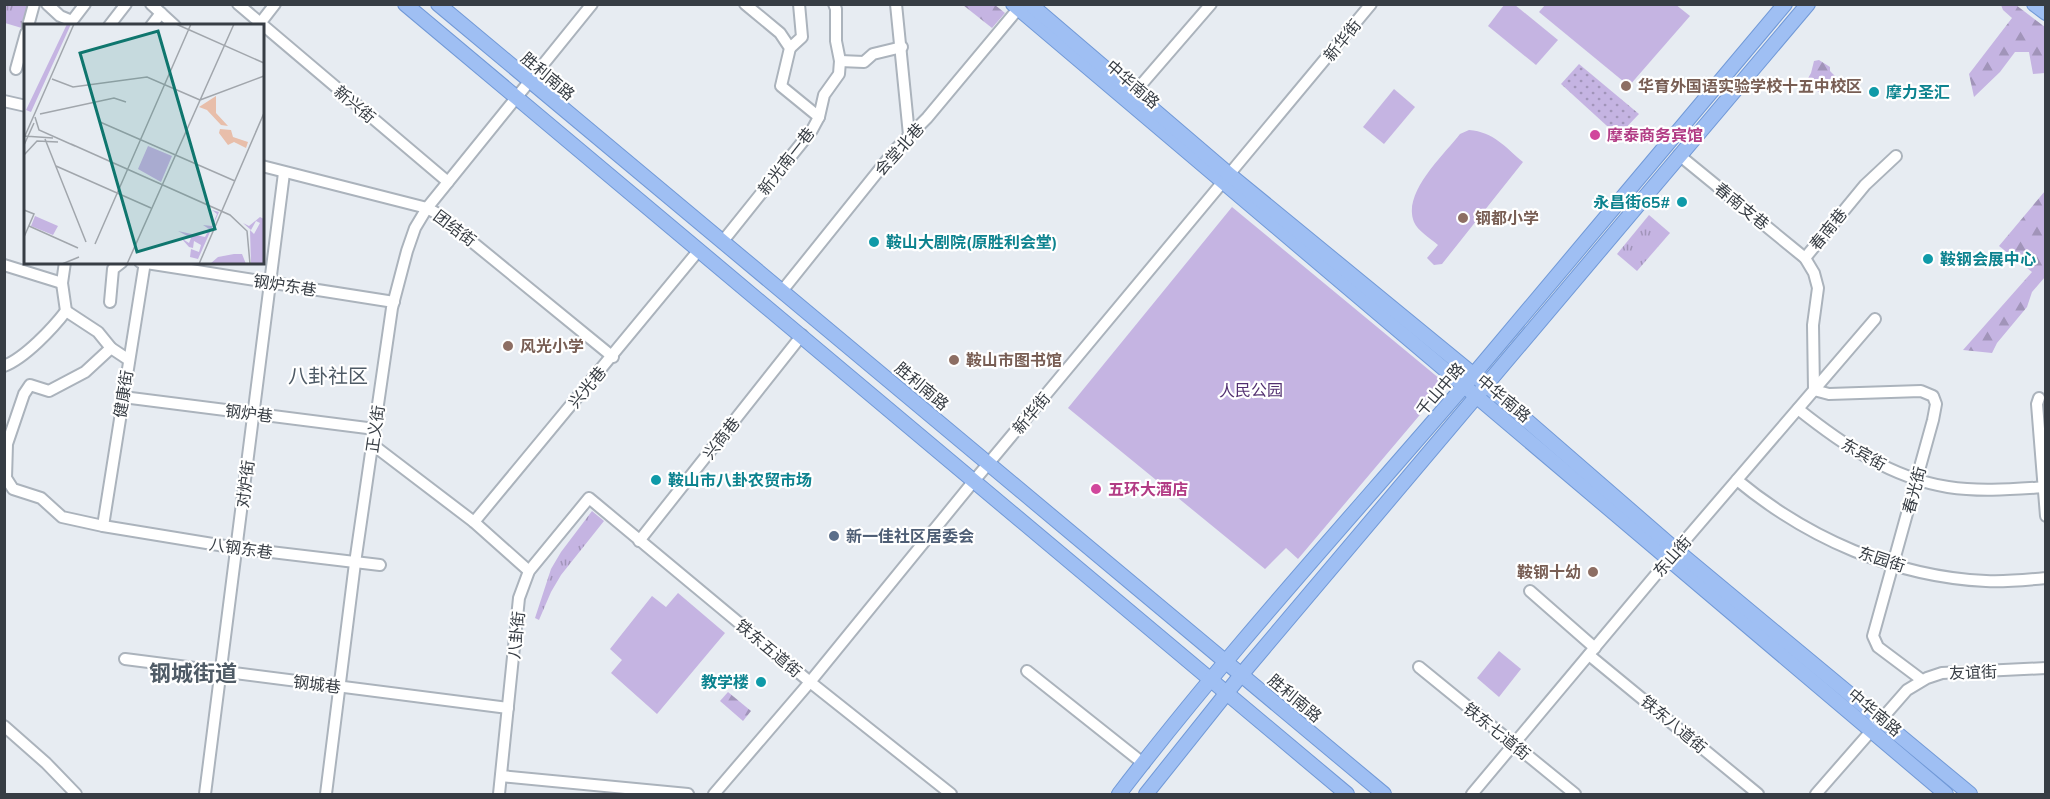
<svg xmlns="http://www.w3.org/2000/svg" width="2050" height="799" font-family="Mulish,'Noto Sans SC',sans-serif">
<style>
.grass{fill:url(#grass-tufts)}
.forest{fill:url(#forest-firs)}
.park{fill:#c5b4e2}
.garden{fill:url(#garden-dots)}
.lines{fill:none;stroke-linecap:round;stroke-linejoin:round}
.minor-casing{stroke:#abb3bc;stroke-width:14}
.major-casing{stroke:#7199d7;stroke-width:16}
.minor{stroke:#fff;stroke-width:10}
.major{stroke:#9fbff3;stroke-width:14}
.education-dot{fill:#8d6e63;stroke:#fff;stroke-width:2}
.culture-dot{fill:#0f9aa8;stroke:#fff;stroke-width:2}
.hotel-dot{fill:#d1479c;stroke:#fff;stroke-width:2}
.service-dot{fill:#5c6f8a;stroke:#fff;stroke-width:2}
.labels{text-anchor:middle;stroke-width:4.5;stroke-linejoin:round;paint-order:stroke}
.street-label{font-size:16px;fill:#373d44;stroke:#fff}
.education-label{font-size:16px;font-weight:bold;fill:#785e54;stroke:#fff;text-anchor:start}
.culture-label{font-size:16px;font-weight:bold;fill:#0d838f;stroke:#fff;text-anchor:start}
.hotel-label{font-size:16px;font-weight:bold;fill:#b23c85;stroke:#fff;text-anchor:start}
.park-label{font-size:16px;fill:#523070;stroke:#fff}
.service-label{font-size:16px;font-weight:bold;fill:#4e5e75;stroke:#fff;text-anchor:start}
.quarter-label{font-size:20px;fill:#4f5b66;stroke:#fff}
.district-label{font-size:22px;font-weight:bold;fill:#4f5b66;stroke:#fff}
.inset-road{fill:none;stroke:#a1a6ac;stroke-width:1.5}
.view{fill:#0f766e;fill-opacity:0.15;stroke:#0f766e;stroke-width:3}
.inset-edge{fill:none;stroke:#373d44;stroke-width:3}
</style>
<defs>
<pattern id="grass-tufts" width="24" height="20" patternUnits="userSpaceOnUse" patternTransform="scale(1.5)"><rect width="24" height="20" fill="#c5b4e2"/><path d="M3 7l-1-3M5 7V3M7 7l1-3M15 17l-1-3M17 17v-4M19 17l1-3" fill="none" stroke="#a194b9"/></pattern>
<pattern id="forest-firs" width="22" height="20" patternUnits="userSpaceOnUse" patternTransform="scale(1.5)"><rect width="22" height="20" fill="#c5b4e2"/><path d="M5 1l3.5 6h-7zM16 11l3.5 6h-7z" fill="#a194b9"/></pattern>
<pattern id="garden-dots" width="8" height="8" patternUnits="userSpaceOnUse" patternTransform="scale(1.5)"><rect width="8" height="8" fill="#c5b4e2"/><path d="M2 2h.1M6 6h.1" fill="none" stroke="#a194b9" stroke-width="1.8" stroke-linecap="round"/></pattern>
</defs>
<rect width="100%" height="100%" fill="#e7ecf2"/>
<g class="grass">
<path d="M4 5H26L30 8 25 29 5 23Z"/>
<path d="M1649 215 1670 233 1637 271 1617 254Z"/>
<path d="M592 511 604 521 561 575 551 592 539 620 535 618 551 569 561 552Z"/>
</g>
<g class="forest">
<path d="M963 5H995L1005 13 992 28Z"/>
<path d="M2001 5H2016L2045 27V73L2033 74 2029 52H2015L2000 72 1974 97 1969 74 2012 18 2003 10Z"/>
<path d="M1819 60 1830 67V71L1836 77 1833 82H1827L1822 87 1821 94 1806 82 1811 73 1814 61Z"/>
<path d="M2045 191V277L2032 292 2027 307 1997 343 1992 353 1963 350 2032 272 1999 246Z"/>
<path d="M728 692 751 711 743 721 720 701Z"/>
</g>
<g class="park">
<path d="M1675 4 1690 16 1629 86 1539 12 1545 5Z"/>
<path d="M1504 5H1515L1558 40 1536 65 1488 26Z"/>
<path d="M1394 89 1415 107 1384 144 1363 127Z"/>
<path d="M1469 130C1494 132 1505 147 1523 162L1442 264 1434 265 1427 258 1438 245C1431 239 1417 230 1414 222 1402 193 1443 156 1460 134Z"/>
<path d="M1232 207 1446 384 1298 559 1286 548 1265 569 1068 408Z"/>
<path d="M678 593 725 633 657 714 611 673 622 660 610 649 652 596 666 607Z"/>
<path d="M1499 651 1521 669 1499 697 1477 678Z"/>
</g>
<path class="garden" d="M1579 64 1639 114 1618 136 1561 84Z"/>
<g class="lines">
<defs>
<g id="minor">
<path d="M47 4 60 16 72 21 85 4"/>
<path d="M151 4 175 26"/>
<path d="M238 4 448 182"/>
<path d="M745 4 780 33 790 48 781 86 819 117"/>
<path d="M896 4 909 135"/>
<path d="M28 26 34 4"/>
<path d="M109 26 126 4"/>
<path d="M151 26 161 13"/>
<path d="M258 26 275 4"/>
<path d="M790 48 802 37 799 4"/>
<path d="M840 61 864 62 873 54 902 47"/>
<path d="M16 69 26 33"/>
<path d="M1134 93 1211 4"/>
<path d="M4 101 26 106"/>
<path d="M1679 155 1805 258 1814 273 1818 288 1813 325 1814 390 1829 394 1921 391 1933 396 1936 404 1933 420 1873 636 1878 647 1922 680"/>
<path d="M262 166 427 208 438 214 613 357"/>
<path d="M723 241 812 130 819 117 824 95 839 74 840 61 836 41V9L834 4"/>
<path d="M1805 258 1865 185 1896 156"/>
<path d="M65 262 62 283 66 311"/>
<path d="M140 262 394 302"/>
<path d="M4 265 62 283"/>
<path d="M782 291 896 149 927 118 1018 9"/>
<path d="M110 302 113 269 122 262"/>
<path d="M111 348 85 372 49 391 30 385 24 394 7 444 6 478 13 489 41 498 62 517 103 526 237 548 380 565"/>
<path d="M4 366C25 358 53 328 66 311L98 332 111 348 129 360"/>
<path d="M123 397 375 429"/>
<path d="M2039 398 2037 404 2046 516"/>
<path d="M1798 409C1842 444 1891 478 1948 487 1980 492 2014 489 2046 487"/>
<path d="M373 445 474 522 529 571"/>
<path d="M1737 480C1807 538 1895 577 1986 581 2006 582 2026 580 2046 578"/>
<path d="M474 522 699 250"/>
<path d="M103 526 145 262"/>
<path d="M639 541 802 335"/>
<path d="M1530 591 1595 648"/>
<path d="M1589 655 1758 794"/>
<path d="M125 659 508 708"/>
<path d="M1419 667 1575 794"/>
<path d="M1027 671 1144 764"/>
<path d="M4 726 46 763 76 794"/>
<path d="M501 776 688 794"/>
<path d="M205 794 284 173"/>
<path d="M326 794 355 563 392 308 407 251 415 228 427 208 592 4"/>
<path d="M499 794 519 598 529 571 589 498 810 682 951 794"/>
<path d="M714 794 810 682 973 482 1371 4"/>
<path d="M1472 794 1669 559 1875 319"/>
<path d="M1816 794 1907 690 1927 678 1942 673 2046 668"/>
</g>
<g id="major">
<path d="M405 4 1347 794"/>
<path d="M438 4 1384 794"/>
<path d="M1013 4 1946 794"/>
<path d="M1030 4 1230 175 1486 385 1676 550 1970 794"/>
<path d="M2034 4 2046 13"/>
<path d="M1119 794C1227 653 1348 521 1464 386 1572 259 1677 131 1785 4"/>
<path d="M1146 794 1241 675 1808 4"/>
</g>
</defs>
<use href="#minor" class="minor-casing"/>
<use href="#major" class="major-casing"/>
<use href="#minor" class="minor"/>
<use href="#major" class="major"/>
</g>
<g class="education-dot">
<circle cx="1626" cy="86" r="6"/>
<circle cx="1463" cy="218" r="6"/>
<circle cx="508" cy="346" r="6"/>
<circle cx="954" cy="360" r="6"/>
<circle cx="1593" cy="572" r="6"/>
</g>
<g class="culture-dot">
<circle cx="1874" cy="92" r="6"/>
<circle cx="1682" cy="202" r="6"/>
<circle cx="874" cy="242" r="6"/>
<circle cx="1928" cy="259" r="6"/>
<circle cx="656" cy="480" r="6"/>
<circle cx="761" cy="682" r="6"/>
</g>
<g class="hotel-dot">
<circle cx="1595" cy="135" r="6"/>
<circle cx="1096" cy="489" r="6"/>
</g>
<circle class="service-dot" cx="834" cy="536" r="6"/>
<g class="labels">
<g class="street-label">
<text transform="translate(1342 40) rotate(-51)" y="6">新华街</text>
<text transform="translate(548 76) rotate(40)" y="6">胜利南路</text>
<text transform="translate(1133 84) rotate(41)" y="6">中华南路</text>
<text transform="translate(355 104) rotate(40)" y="6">新兴街</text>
<text transform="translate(899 149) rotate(-48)" y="6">会堂北巷</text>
<text transform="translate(786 161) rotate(-52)" y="6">新光南一巷</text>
<text transform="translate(1742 206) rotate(39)" y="6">春南支巷</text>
<text transform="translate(455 228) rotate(37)" y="6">团结街</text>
<text transform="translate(1828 229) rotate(-51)" y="6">春南巷</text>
<text transform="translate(285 285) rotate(9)" y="6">钢炉东巷</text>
<text transform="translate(922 386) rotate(40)" y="6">胜利南路</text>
<text transform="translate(587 387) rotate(-50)" y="6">兴光巷</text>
<text transform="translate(1440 389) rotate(-49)" y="6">千山中路</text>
<text transform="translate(123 394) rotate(-81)" y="6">健康街</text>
<text transform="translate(1504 398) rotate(40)" y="6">中华南路</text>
<text transform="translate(249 413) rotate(7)" y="6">钢炉巷</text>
<text transform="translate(1031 413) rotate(-50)" y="6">新华街</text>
<text transform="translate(375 429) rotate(-82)" y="6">正义街</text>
<text transform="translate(721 438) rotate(-52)" y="6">兴商巷</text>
<text transform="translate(1864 454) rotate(29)" y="6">东宾街</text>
<text transform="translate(245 484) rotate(-83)" y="6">对炉街</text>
<text transform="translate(1914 490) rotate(-75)" y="6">春光街</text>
<text transform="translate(241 548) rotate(8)" y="6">八钢东巷</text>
<text transform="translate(1672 556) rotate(-49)" y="6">东山街</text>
<text transform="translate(1882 559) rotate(18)" y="6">东园街</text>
<text transform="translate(516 635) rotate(-84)" y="6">八卦街</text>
<text transform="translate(769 648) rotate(40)" y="6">铁东五道街</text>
<text transform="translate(1973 672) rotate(-2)" y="6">友谊街</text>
<text transform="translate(317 684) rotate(7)" y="6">钢城巷</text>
<text transform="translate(1295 698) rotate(40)" y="6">胜利南路</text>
<text transform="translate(1875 712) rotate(40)" y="6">中华南路</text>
<text transform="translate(1674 724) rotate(40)" y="6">铁东八道街</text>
<text transform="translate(1497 731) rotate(39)" y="6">铁东七道街</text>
</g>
<g class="education-label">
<text x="1638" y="92">华育外国语实验学校十五中校区</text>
<text x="1475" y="224">钢都小学</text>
<text x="520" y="352">风光小学</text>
<text x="966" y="366">鞍山市图书馆</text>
<text x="1581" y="578" text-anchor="end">鞍钢十幼</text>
</g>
<g class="culture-label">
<text x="1886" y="98">摩力圣汇</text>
<text x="1670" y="208" text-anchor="end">永昌街65#</text>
<text x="886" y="248">鞍山大剧院(原胜利会堂)</text>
<text x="1940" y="265">鞍钢会展中心</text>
<text x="668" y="486">鞍山市八卦农贸市场</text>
<text x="749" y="688" text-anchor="end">教学楼</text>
</g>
<g class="hotel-label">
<text x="1607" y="141">摩泰商务宾馆</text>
<text x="1108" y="495">五环大酒店</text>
</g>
<g class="park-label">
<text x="1251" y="396">人民公园</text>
</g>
<g class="service-label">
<text x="846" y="542">新一佳社区居委会</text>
</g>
<g class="quarter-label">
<text x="328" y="383">八卦社区</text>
</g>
<g class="district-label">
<text x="193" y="681">钢城街道</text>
</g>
</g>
<g transform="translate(24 24)">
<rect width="240" height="240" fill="#e7ecf2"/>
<path d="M11 192 34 202 29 211 7 202Z" fill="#c5b4e2"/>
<path d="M43 0H47L7 88 2 86ZM188 186 195 188 174 235 166 233 167 225 175 228 177 221 170 217 169 224 165 223 157 214 165 219 167 214 154 207 181 213 185 205 179 201 188 202 193 190ZM236 193 240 195V240H227L226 206 230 210 236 199 232 197 227 206 219 199 225 202Z" fill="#c5b4e2"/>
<path d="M124 122 148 132 137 158 114 145ZM210 230H218L222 240H186L194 233Z" fill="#c5b4e2"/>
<path d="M192 72V89L204 102 197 101 183 86 175 83ZM207 106 209 113 224 118 222 124 210 118 204 121 195 109 196 105Z" fill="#e8beaa"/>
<path class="inset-road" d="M152 0 240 39M28 55 49 63 123 53 176 76M176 76 240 52M16 90 90 74 102 78M11 93 15 106 51 122M76 98 211 157M0 112 29 114M0 114 50 0M21 115 62 218M47 120 206 191 223 207 226 240M0 121 10 99M0 131 13 117 34 118M32 142 127 184M0 186 10 190 0 213M5 202 54 224M71 220 167 0M38 240 55 233M103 240 210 0M175 240 240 89"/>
<path class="view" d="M134 7 191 205 113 228 56 29Z"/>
<rect width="240" height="240" class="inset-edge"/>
</g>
<rect width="2050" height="799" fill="none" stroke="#373d44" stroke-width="12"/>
</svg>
